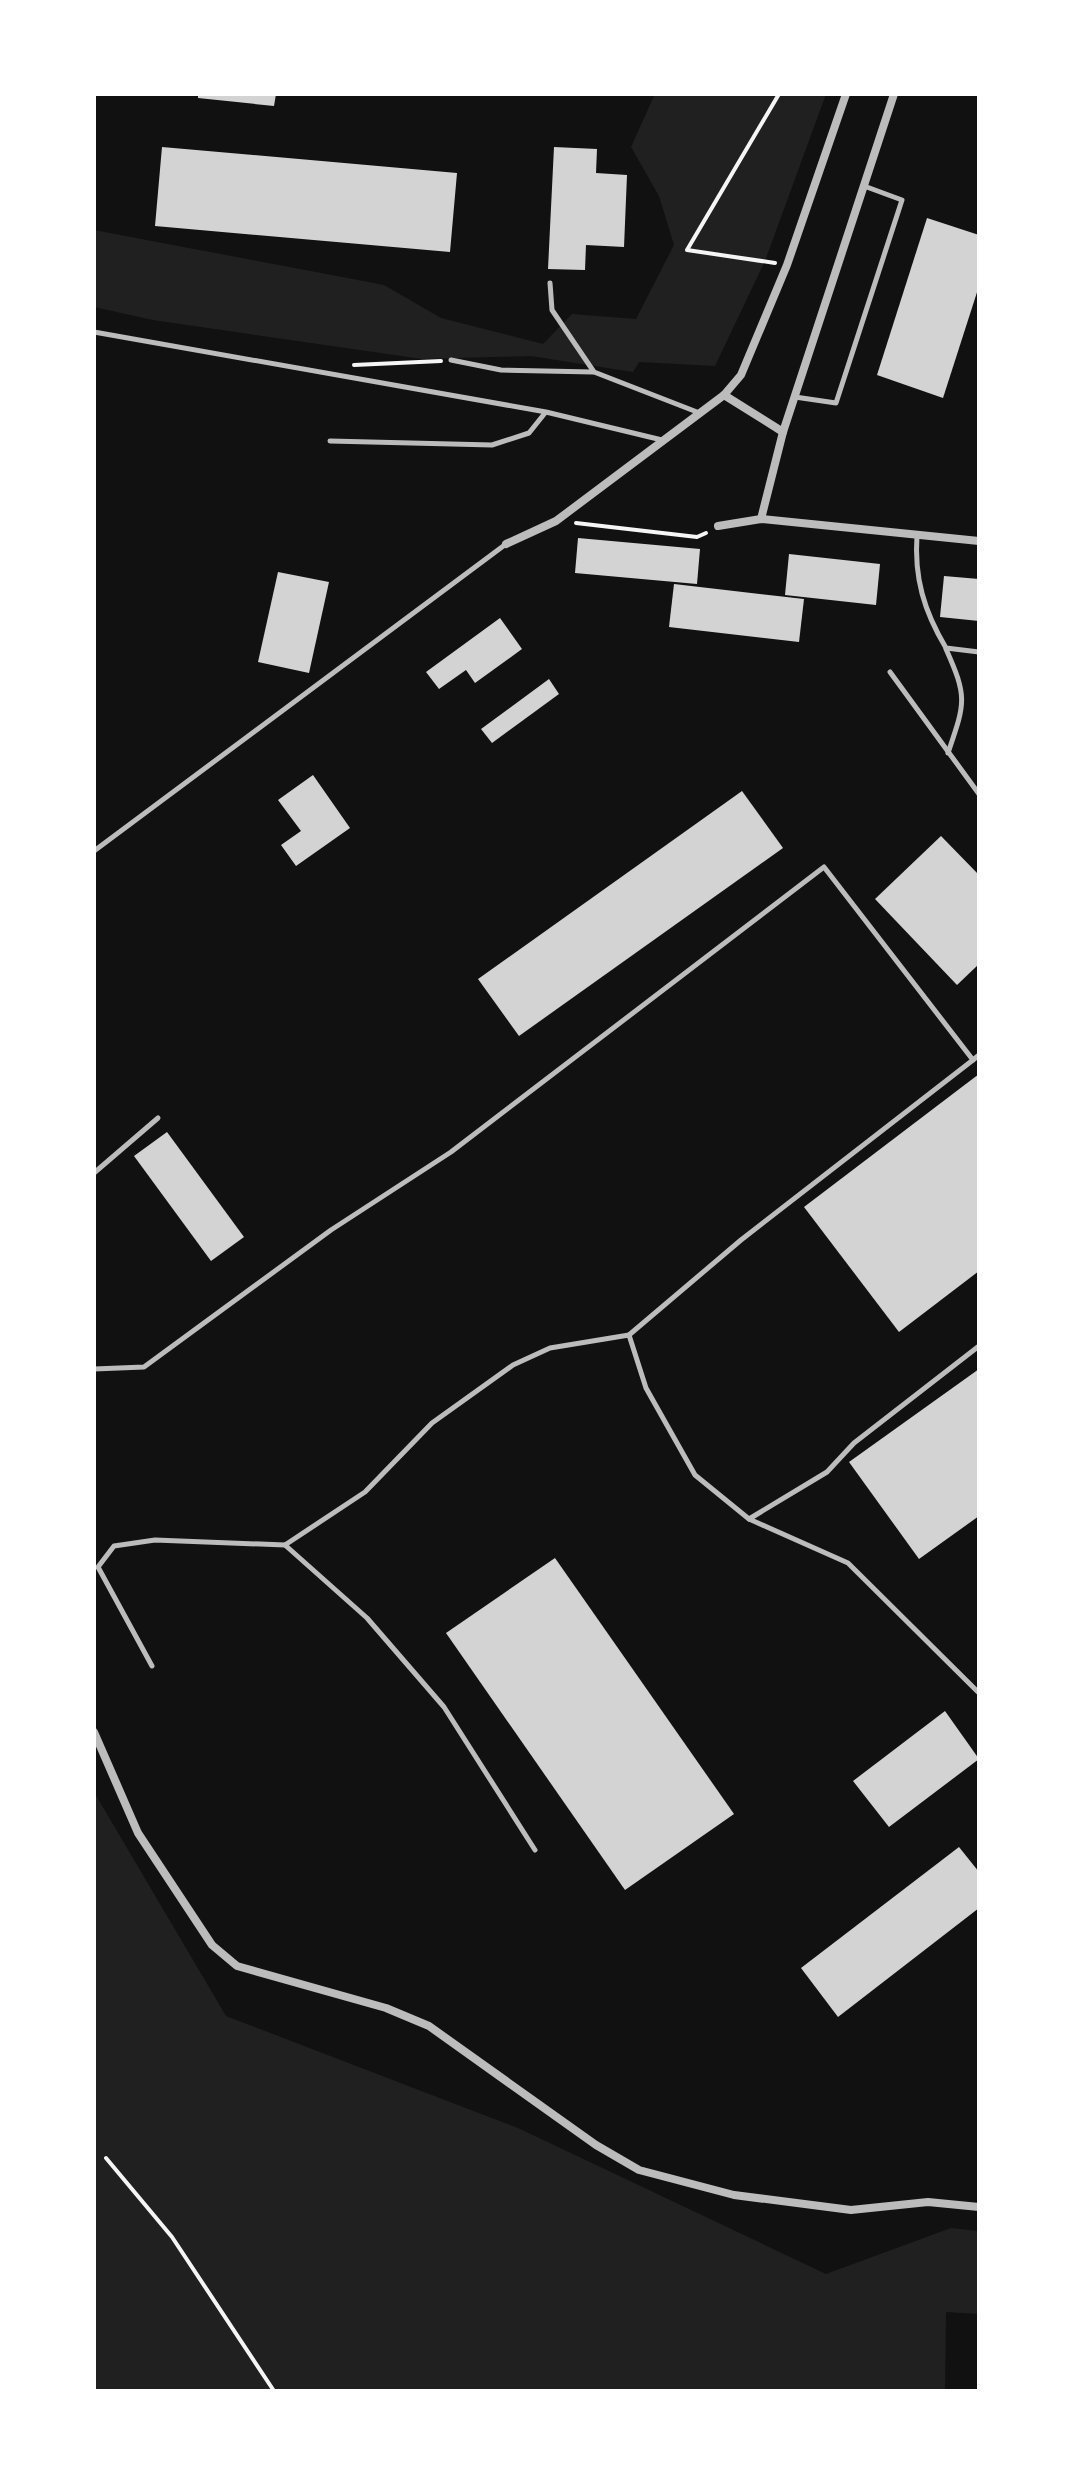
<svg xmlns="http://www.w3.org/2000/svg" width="1073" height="2485" font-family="'IBM Plex Sans',sans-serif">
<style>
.green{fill:#202020}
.building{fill:#d3d3d3}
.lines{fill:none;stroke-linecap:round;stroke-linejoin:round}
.path{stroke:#f5f5f5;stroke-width:4}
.service{stroke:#bcbcbc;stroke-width:5}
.minor{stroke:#bcbcbc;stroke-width:8}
</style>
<rect width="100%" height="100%" fill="#111"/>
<g class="green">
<path d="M658 94H826L765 261 715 366 639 362 633 372 531 356 422 359 153 320 94 307V230L384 285 441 318 543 344 572 314 636 319 674 245 659 196 631 147 654 96Z"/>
<path d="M94 1792 226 2016 518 2128 826 2274 951 2228 979 2231V2314L946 2312 945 2391H94Z"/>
</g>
<g class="building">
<path d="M198 94H276L274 106 198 98Z"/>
<path d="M162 147 457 173 450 252 155 226Z"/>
<path d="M554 147 597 149 596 173 627 175 624 247 586 245 585 270 548 269Z"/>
<path d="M927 218 979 235V286L943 398 877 375Z"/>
<path d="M578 538 700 549 697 584 575 573Z"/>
<path d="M789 554 880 564 876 605 785 595Z"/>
<path d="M278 572 329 582 309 673 258 662Z"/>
<path d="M944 576 979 579V621L940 617Z"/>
<path d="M674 584 804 599 799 642 669 627Z"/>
<path d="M500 618 522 649 475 683 466 670 439 689 426 672Z"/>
<path d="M549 679 559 694 492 743 481 729Z"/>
<path d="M313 775 350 828 296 866 281 845 301 831 278 800Z"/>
<path d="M742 791 783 848 519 1036 478 979Z"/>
<path d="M941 836 979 875V964L957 985 875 899Z"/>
<path d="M979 1074V1271L899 1332 804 1207Z"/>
<path d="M167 1132 244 1237 211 1261 134 1156Z"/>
<path d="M979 1369V1516L919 1559 849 1462Z"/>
<path d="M555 1558 734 1814 625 1890 446 1633Z"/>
<path d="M945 1711 979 1759 889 1827 853 1781Z"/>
<path d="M959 1847 979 1872V1908L838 2017 801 1968Z"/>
</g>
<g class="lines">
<g class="path">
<path d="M775 263 687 250 779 94"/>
<path d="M354 365 441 361"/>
<path d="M576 523 697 537 706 533"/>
<path d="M106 2158 172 2237 274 2391"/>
</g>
<g class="service">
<path d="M550 283 552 310 594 372 697 412"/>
<path d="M94 332 546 412 662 440"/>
<path d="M451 360 501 370 593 372"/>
<path d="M795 397 836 403 902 200 864 186"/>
<path d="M330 441 492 445 529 433 545 413"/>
<path d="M917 535C914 578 924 611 946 648L979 652"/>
<path d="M946 649C968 698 965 703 948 753"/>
<path d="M890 672 979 794"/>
<path d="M94 851 506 544"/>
<path d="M973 1060 741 1240 629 1335 646 1388 695 1475 749 1519 848 1563 979 1693"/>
<path d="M94 1173 158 1118"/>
<path d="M94 1369 144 1367 331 1230 451 1152 824 867 973 1060 979 1055"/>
<path d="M749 1519 827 1472 854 1443 979 1346"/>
<path d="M285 1545 367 1618 444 1707 535 1850"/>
<path d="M152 1666 98 1567 114 1546 155 1540 285 1545 365 1492 432 1423 513 1365 550 1348 629 1335"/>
</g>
<g class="minor">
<path d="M724 395 783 432"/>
<path d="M761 519 783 432 894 94"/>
<path d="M718 526 761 519 979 541"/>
<path d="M506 544 556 521 724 395 741 375 787 265 846 94"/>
<path d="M94 1732 138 1833 212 1945 237 1966 386 2008 429 2026 596 2145 639 2170 734 2195 851 2210 928 2202 979 2207"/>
</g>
</g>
<rect width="1073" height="2485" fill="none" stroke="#ffffff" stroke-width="192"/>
</svg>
